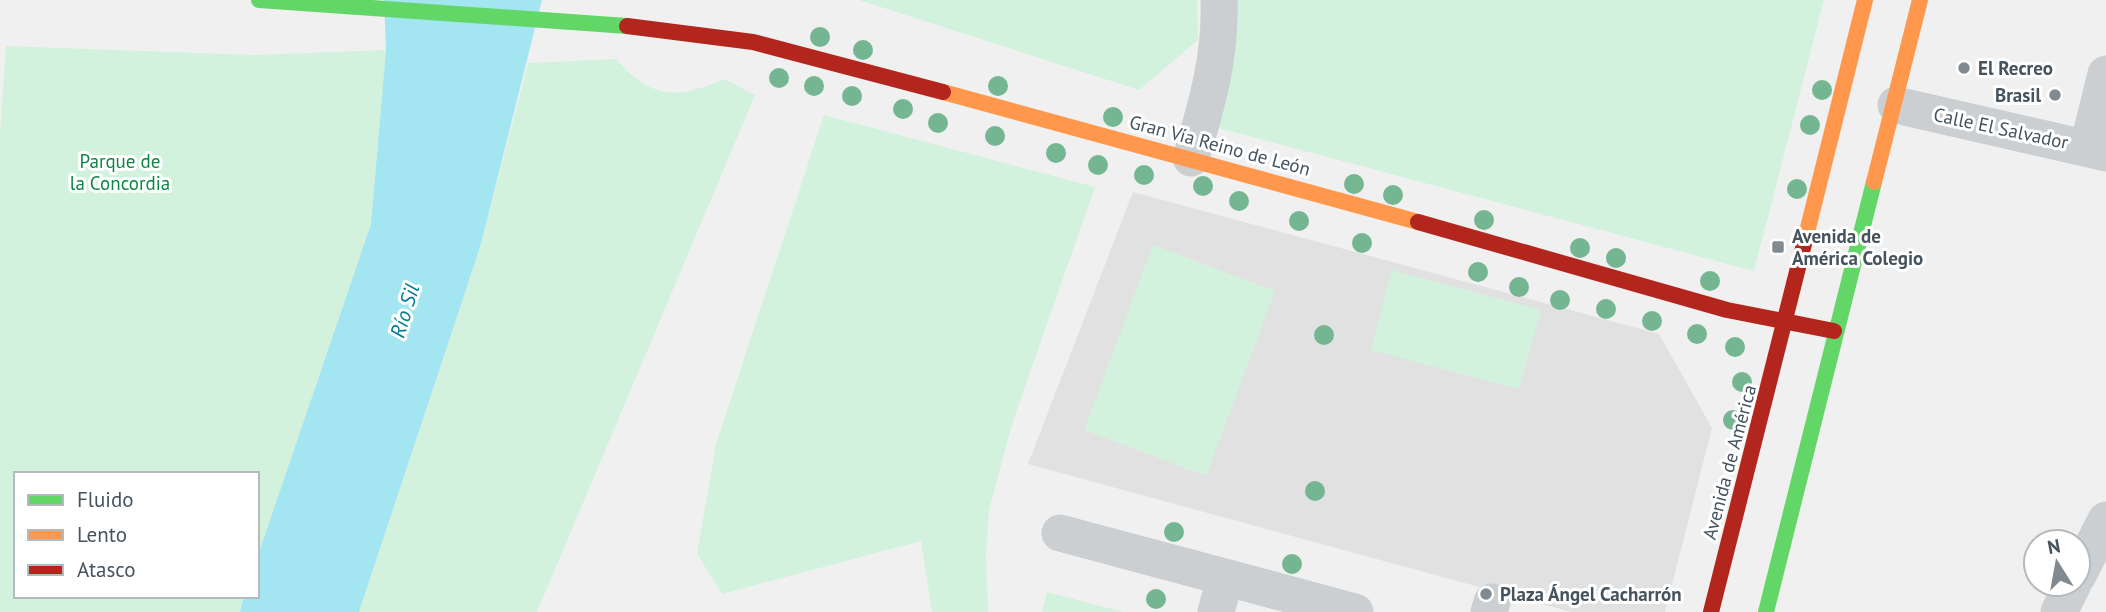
<svg xmlns="http://www.w3.org/2000/svg" width="2106" height="612" font-family="'PT Sans',sans-serif">
<style>
.education{fill:#e2e1e2}
.green{fill:#d2f2dd}
.water{fill:#a4e5f2}
.lines{fill:none;stroke-linecap:round;stroke-linejoin:round}
.street{stroke:#cbcfd1;stroke-width:37}
.fast{stroke:#63d668;stroke-width:16}
.slow{stroke:#ff974d;stroke-width:16}
.jam{stroke:#b3261e;stroke-width:16}
.tree{fill:#75b692}
.poi-dot{fill:#818a91;stroke:#fff;stroke-width:2.5}
.labels{text-anchor:middle;stroke-width:6;stroke-linejoin:round;paint-order:stroke}
.poi-label{font-size:19px;font-weight:bold;fill:#45535e;stroke:#fff;text-anchor:start}
.street-label{font-size:19px;fill:#45535e;stroke:#fff}
.park-label{font-size:19px;fill:#0f8646;stroke:#fff}
.water-label{font-size:21px;font-style:italic;fill:#037c95;stroke:#fff}
</style>
<rect width="100%" height="100%" fill="#f1f0f0"/>
<path class="education" d="M1133 192 1659 334 1712 428 1665 612H1571L1028 464Z"/>
<g class="green">
<path d="M859 0H1197L1198 40 1139 90Z"/>
<path d="M1231 0H1824L1754 271 1211 126Z"/>
<path d="M6 46 253 55 386 50 371 224 257 558V474H16V596H244L240 612H0V132Z"/>
<path d="M616 59C652 100 678 99 724 79L755 95 537 612H359L481 244 528 63Z"/>
<path d="M824 115 1095 187 1013 421 989 510 986 558 988 612H932L921 541 722 594 697 554 716 444Z"/>
<path d="M1153 245 1275 291 1206 476 1084 430Z"/>
<path d="M1392 270 1541 310 1519 389 1371 350Z"/>
<path d="M1047 592 1123 612H1042Z"/>
</g>
<path class="water" d="M384 0H542L481 244 359 612H240L244 596H257V558L371 224 386 50Z"/>
<g class="lines">
<g class="street">
<path d="M1896 105 2106 153"/>
<path d="M2088 147 2106 74"/>
<path d="M1191 158C1207 104 1221 56 1219 0"/>
<path d="M1060 533 1355 612"/>
<path d="M2078 575 2106 520"/>
<path d="M1216 612 1225 578"/>
<path d="M1489 612 1492 602"/>
<path d="M2059 612 2073 584"/>
</g>
<g class="fast">
<path d="M259 0 627 26"/>
<path d="M1766 612 1874 182"/>
</g>
<g class="slow">
<path d="M943 92 1418 222"/>
<path d="M1874 182 1920 0"/>
<path d="M1804 244 1865 0"/>
</g>
<g class="jam">
<path d="M627 26 753 42 943 92"/>
<path d="M1418 222 1727 310 1834 331"/>
<path d="M1711 612 1804 244"/>
</g>
</g>
<g class="tree">
<circle cx="820" cy="37" r="10"/>
<circle cx="863" cy="50" r="10"/>
<circle cx="779" cy="78" r="10"/>
<circle cx="814" cy="86" r="10"/>
<circle cx="998" cy="86" r="10"/>
<circle cx="1822" cy="90" r="10"/>
<circle cx="852" cy="96" r="10"/>
<circle cx="903" cy="109" r="10"/>
<circle cx="1113" cy="117" r="10"/>
<circle cx="938" cy="123" r="10"/>
<circle cx="1810" cy="125" r="10"/>
<circle cx="995" cy="136" r="10"/>
<circle cx="1056" cy="153" r="10"/>
<circle cx="1098" cy="165" r="10"/>
<circle cx="1144" cy="175" r="10"/>
<circle cx="1354" cy="184" r="10"/>
<circle cx="1203" cy="186" r="10"/>
<circle cx="1797" cy="189" r="10"/>
<circle cx="1393" cy="195" r="10"/>
<circle cx="1239" cy="201" r="10"/>
<circle cx="1484" cy="220" r="10"/>
<circle cx="1299" cy="221" r="10"/>
<circle cx="1362" cy="243" r="10"/>
<circle cx="1580" cy="248" r="10"/>
<circle cx="1616" cy="258" r="10"/>
<circle cx="1478" cy="272" r="10"/>
<circle cx="1710" cy="281" r="10"/>
<circle cx="1519" cy="287" r="10"/>
<circle cx="1560" cy="300" r="10"/>
<circle cx="1606" cy="309" r="10"/>
<circle cx="1652" cy="321" r="10"/>
<circle cx="1697" cy="334" r="10"/>
<circle cx="1324" cy="335" r="10"/>
<circle cx="1735" cy="347" r="10"/>
<circle cx="1742" cy="382" r="10"/>
<circle cx="1733" cy="420" r="10"/>
<circle cx="1315" cy="491" r="10"/>
<circle cx="1174" cy="532" r="10"/>
<circle cx="1292" cy="564" r="10"/>
<circle cx="1156" cy="599" r="10"/>
</g>
<g class="poi-dot">
<circle cx="1964" cy="68" r="7"/>
<circle cx="2055" cy="95" r="7"/>
<rect x="1771" y="240" width="14" height="14" rx="3.5"/>
<circle cx="1486" cy="594" r="7"/>
</g>
<g class="labels">
<g class="poi-label">
<text x="1978" y="75">El Recreo</text>
<text x="2041" y="102" text-anchor="end">Brasil</text>
<text x="1792" y="243">Avenida de<tspan x="1792" dy="22">América Colegio</tspan></text>
<text x="1500" y="601">Plaza Ángel Cacharrón</text>
</g>
<g class="street-label">
<text transform="translate(2001 128) rotate(12)" y="7">Calle El Salvador</text>
<text transform="translate(1220 145) rotate(15)" y="7">Gran Vía Reino de León</text>
<text transform="translate(1729 462) rotate(-75)" y="7">Avenida de América</text>
</g>
<g class="park-label">
<text x="120" y="168">Parque de<tspan x="120" dy="22">la Concordia</tspan></text>
</g>
<g class="water-label">
<text transform="translate(405 311) rotate(-73)" y="7">Río Sil</text>
</g>
</g>
<rect x="14" y="472" width="245" height="126" fill="#ffffff" stroke="#b5babf" stroke-width="2"/>
<rect x="28" y="495" width="35" height="10" fill="#63d668" stroke="#b5babf" stroke-width="2"/>
<text x="77" y="507" font-size="21" fill="#45535e">Fluido</text>
<rect x="28" y="530" width="35" height="10" fill="#ff974d" stroke="#b5babf" stroke-width="2"/>
<text x="77" y="542" font-size="21" fill="#45535e">Lento</text>
<rect x="28" y="565" width="35" height="10" fill="#b3261e" stroke="#b5babf" stroke-width="2"/>
<text x="77" y="577" font-size="21" fill="#45535e">Atasco</text>
<g transform="translate(2057 563) rotate(349)"><circle r="33" fill="#ffffff" stroke="#b5babf" stroke-width="2"/>
<path d="M0-5L12 26L0 18L-12 26Z" fill="#818a91"/>
<text y="-10" font-size="19" font-weight="bold" text-anchor="middle" fill="#45535e">N</text>
</g>
</svg>
